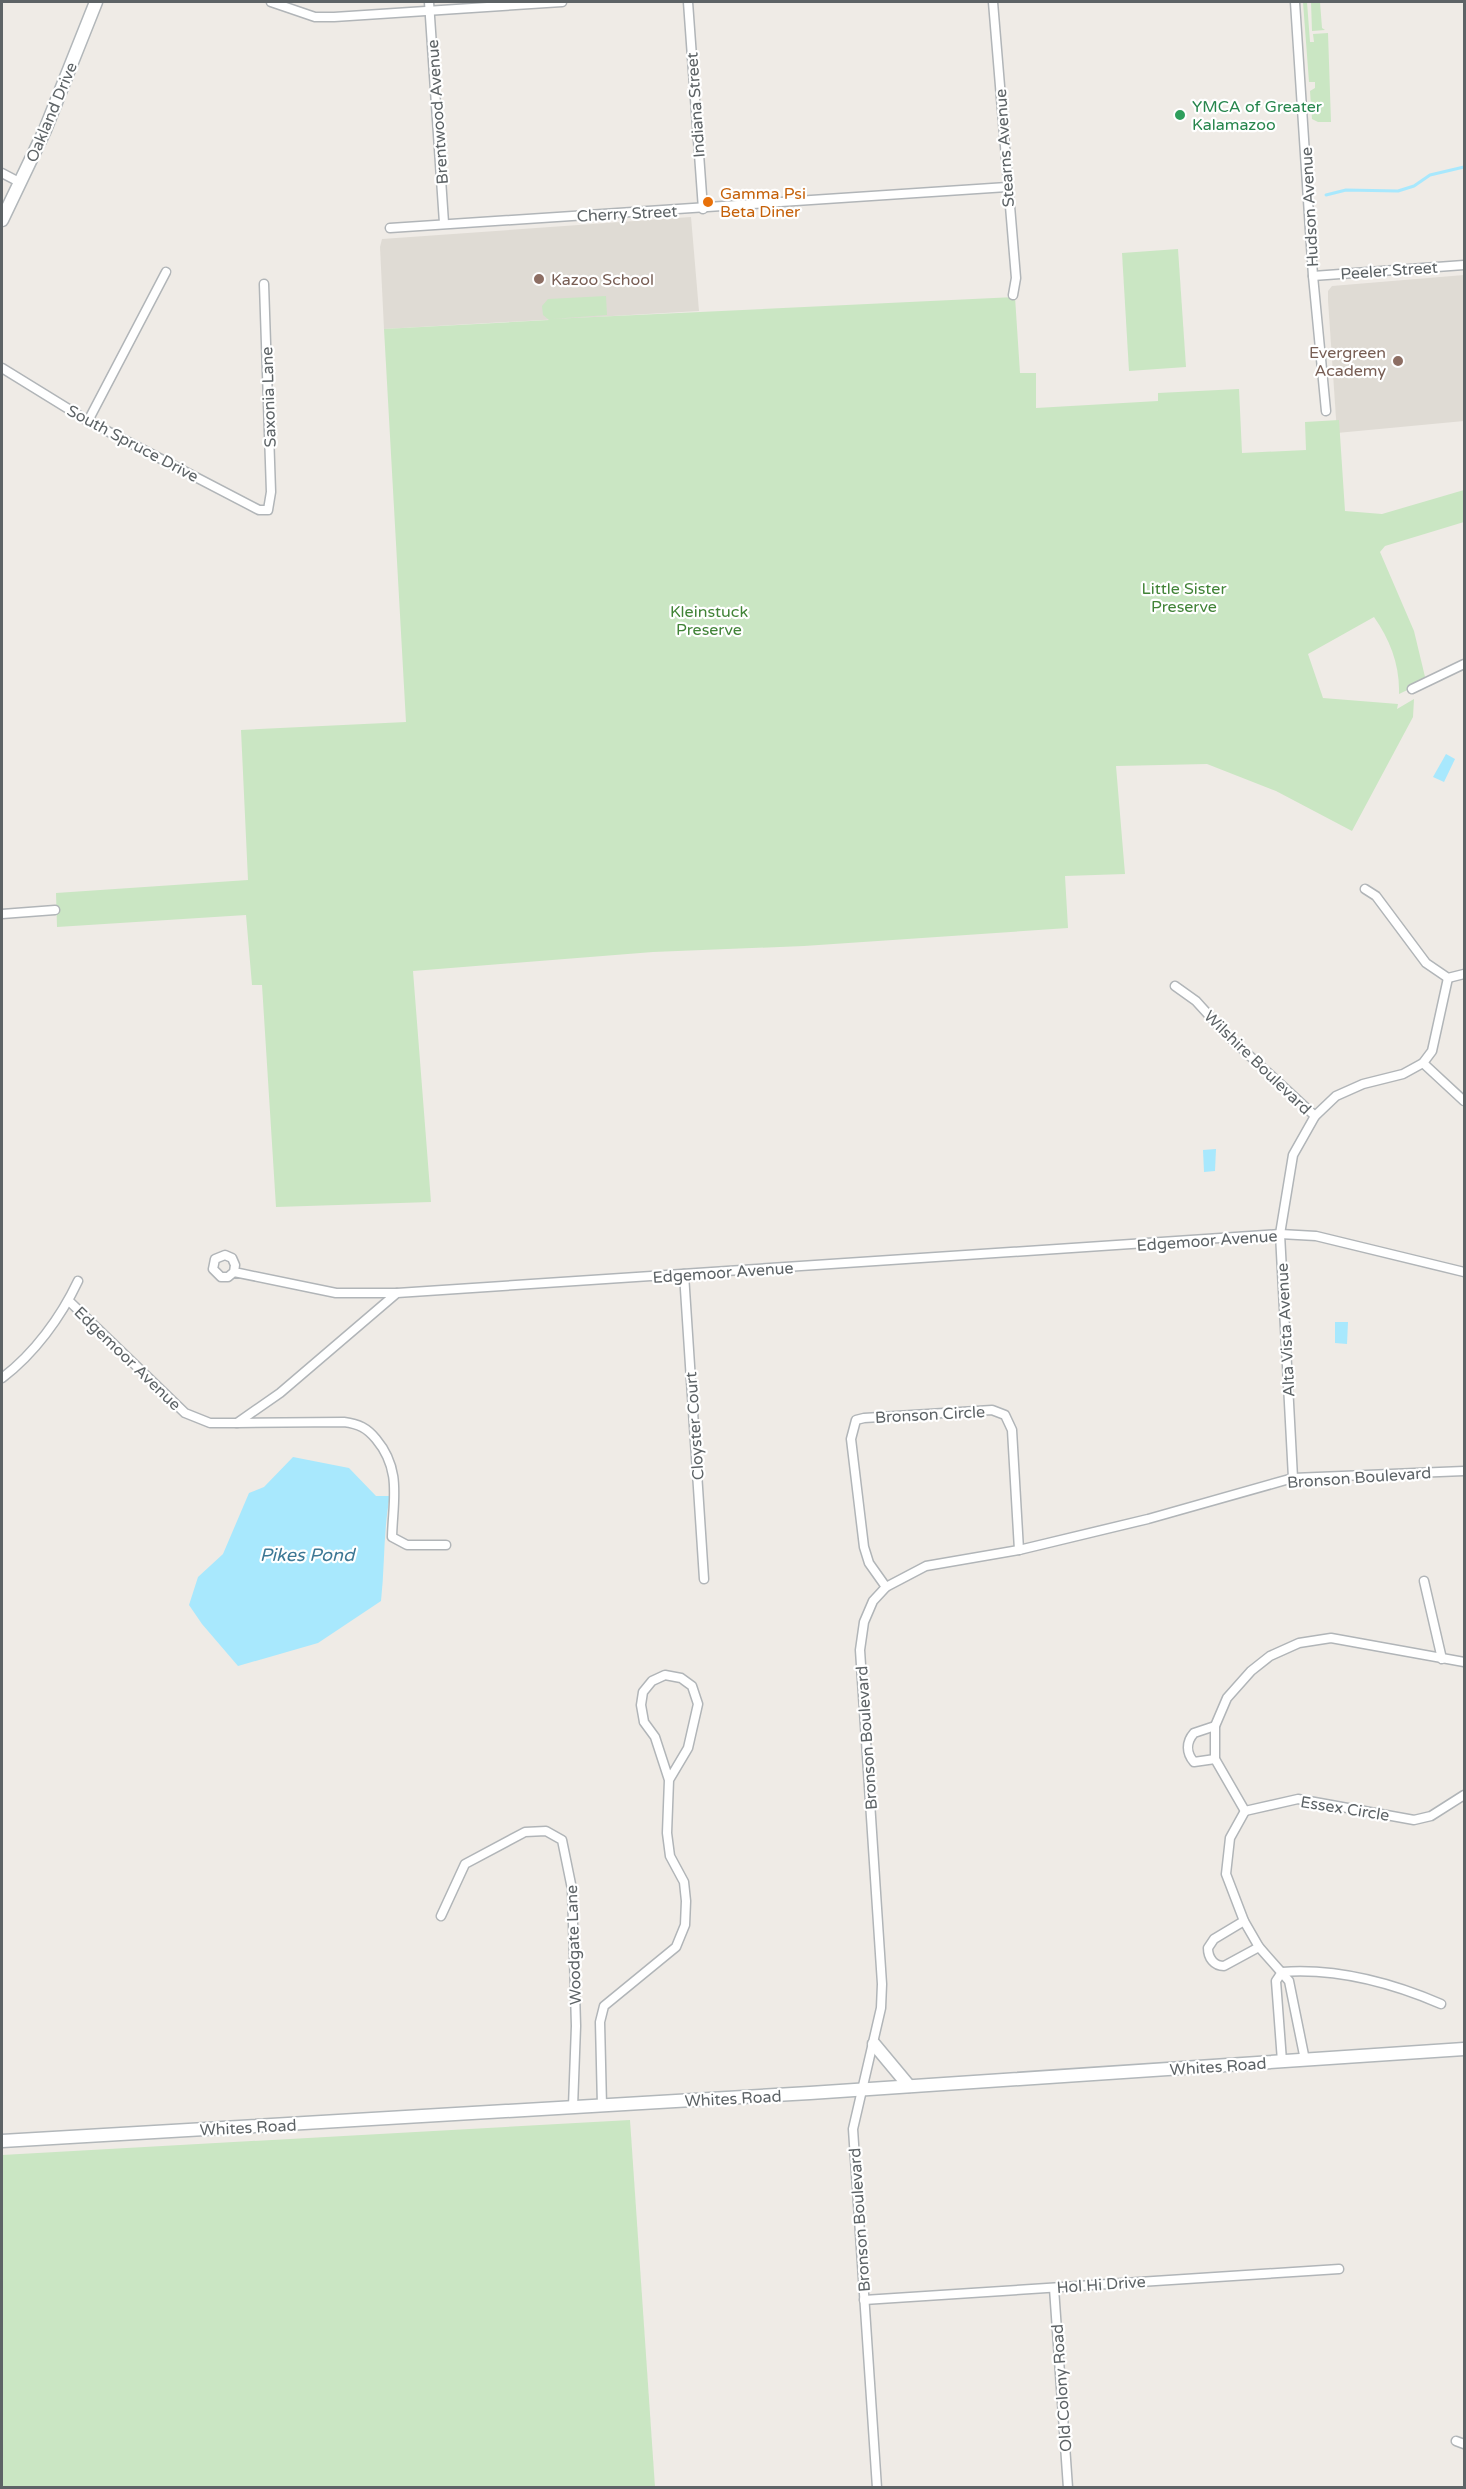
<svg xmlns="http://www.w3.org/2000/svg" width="1466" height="2489" font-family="'Varela Round',sans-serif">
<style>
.education{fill:#dfdbd4}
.green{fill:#cae6c3}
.water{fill:#a8e8fd}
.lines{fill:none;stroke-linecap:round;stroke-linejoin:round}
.stream{stroke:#a8e8fd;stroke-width:3}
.street-casing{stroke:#b1b5b8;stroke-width:11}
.secondary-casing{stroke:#b2b7ba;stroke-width:15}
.street{stroke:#fff;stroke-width:8}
.secondary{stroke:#fff;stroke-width:12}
.leisure-dot{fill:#2e9e5b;stroke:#fff;stroke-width:2}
.food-dot{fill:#e8710a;stroke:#fff;stroke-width:2}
.education-dot{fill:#8d6e63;stroke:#fff;stroke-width:2}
.labels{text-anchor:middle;stroke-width:4.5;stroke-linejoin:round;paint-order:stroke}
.street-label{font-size:16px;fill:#5d6366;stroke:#fff}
.leisure-label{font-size:16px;fill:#27864d;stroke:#fff;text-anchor:start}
.food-label{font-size:16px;fill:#c56008;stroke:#fff;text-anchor:start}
.education-label{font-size:16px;fill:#785e54;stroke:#fff;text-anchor:start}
.park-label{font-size:16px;fill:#418337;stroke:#fff}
.water-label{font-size:18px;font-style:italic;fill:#3c7895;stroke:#fff}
</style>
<rect width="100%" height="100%" fill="#efebe6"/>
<g class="education">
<path d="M691 217 699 311 384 329 380 247 382 239Z"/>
<path d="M1464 275V421L1337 433 1328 300V291L1332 286Z"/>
</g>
<g class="green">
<path d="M1303 2H1307L1310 42H1314L1313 34 1328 33 1331 122H1318L1312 119 1310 91 1315 88V82H1309Z"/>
<path d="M1311 2H1320L1322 28 1325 30 1312 31Z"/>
<path d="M1178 249 1186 367 1129 371 1122 253Z"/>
<path d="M606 296 607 315 551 319 1015 297 1020 373H1036V408L1158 401V393L1239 389 1242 453 1306 450 1305 422 1339 420 1345 511 1382 514 1464 490V522L1385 546 1380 552 1414 631 1426 681 1399 694C1400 665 1390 640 1374 617L1308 654 1323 698 1398 704 1397 709 1414 699 1413 717 1352 831 1276 791 1207 764 1116 766 1125 874 1065 876 1068 928 804 946 653 952 413 971 431 1202 276 1207 262 985H252L246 915 57 927 56 893 248 880 241 730 406 722 384 329 549 320 543 315 542 306 548 299Z"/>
<path d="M630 2120 655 2487H2V2155Z"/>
</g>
<g class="water">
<path d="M1446 754 1455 759 1444 782 1433 777Z"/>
<path d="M1216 1149 1215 1171 1204 1172 1203 1150Z"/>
<path d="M1335 1322H1348L1347 1344 1335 1343Z"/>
<path d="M293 1457 349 1468 376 1496H390C383 1531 385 1566 381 1601L318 1643 238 1666 202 1624 189 1605 198 1577 223 1554 249 1493 264 1487Z"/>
</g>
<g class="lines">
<path class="stream" d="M1326 195 1346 190 1398 191 1414 186 1430 175 1464 167"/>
<defs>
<g id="street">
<path d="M271 2 315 17H334L562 2"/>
<path d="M429 2 444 223"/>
<path d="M688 2 703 209"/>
<path d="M993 2 1016 278 1013 295"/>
<path d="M1295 2 1313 276 1326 411"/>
<path d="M2 173 21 183"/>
<path d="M390 228 1007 187"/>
<path d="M1313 276 1464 265"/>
<path d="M2 368 88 421 259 510H268L271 492 264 284"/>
<path d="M88 421 166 272"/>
<path d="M1412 689 1464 664"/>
<path d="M1365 889 1376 896 1426 963 1448 978 1464 974"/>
<path d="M2 914 55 910"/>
<path d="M1175 986 1196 1001 1226 1034 1315 1116"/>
<path d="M1423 1063 1464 1101"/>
<path d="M234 1272 235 1265 232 1258 225 1255 215 1259 213 1269 221 1277H228L234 1272 336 1293H397"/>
<path d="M684 1274 704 1579"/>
<path d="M69 1301 185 1413 210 1423H237L280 1393 397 1293 1280 1234 1316 1236 1464 1272"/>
<path d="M2 1378C34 1354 61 1317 78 1281"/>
<path d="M237 1423 344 1422C359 1424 367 1428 376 1439 402 1470 393 1500 392 1537L407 1545H446"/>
<path d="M1293 1478 1280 1234 1293 1155 1315 1116 1336 1096 1363 1084 1403 1074 1423 1063 1432 1051 1448 978"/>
<path d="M1424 1581 1442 1659"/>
<path d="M886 1587 869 1563 864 1547 851 1439 856 1420 864 1418 992 1410 1005 1415 1012 1430 1019 1550"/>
<path d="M1215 1759 1194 1762C1186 1753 1186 1742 1194 1733L1215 1726"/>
<path d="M1245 1811 1215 1759V1726L1227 1698 1251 1671 1270 1656 1299 1643 1331 1638 1464 1662"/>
<path d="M1245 1811 1230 1838 1226 1874 1244 1921 1259 1947 1289 1981 1305 2060"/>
<path d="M1245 1811 1298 1799 1414 1820 1431 1816 1464 1795"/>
<path d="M441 1916 465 1864 525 1832 546 1831 562 1840 572 1889 576 2026 573 2107"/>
<path d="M1244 1921 1214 1939 1208 1948C1208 1958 1214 1966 1224 1966L1259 1947"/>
<path d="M1282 1972C1336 1968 1392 1983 1441 2004"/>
<path d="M1282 2061 1276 1981 1282 1972"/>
<path d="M602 2106 600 2022 604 2006 676 1947 685 1925 686 1901 684 1882 670 1856 667 1833 669 1780 688 1748 698 1704 692 1686 681 1678 665 1675 652 1681 643 1692 641 1705 644 1722 655 1737 669 1780"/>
<path d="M1054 2288 1068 2488"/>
<path d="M864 2300 1339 2269"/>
<path d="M1456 2441 1464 2444"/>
<path d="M877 2488 853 2129 881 2008 882 1984 860 1650 864 1622 873 1601 886 1587 926 1566 1019 1550 1148 1519 1293 1478 1464 1471"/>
</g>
<g id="secondary">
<path d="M2 220 45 130 96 2"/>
<path d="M874 2044 909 2086"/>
<path d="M2 2141 810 2093 1464 2049"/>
</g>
</defs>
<use href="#street" class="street-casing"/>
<use href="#secondary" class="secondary-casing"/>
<use href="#street" class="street"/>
<use href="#secondary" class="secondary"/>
</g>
<circle class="leisure-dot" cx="1180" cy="115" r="6"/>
<circle class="food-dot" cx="708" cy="202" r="6"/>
<g class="education-dot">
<circle cx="539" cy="279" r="6"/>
<circle cx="1398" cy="361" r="6"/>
</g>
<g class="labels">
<g class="street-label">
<text transform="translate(695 105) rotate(-94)" y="6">Indiana Street</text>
<text transform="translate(51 112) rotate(-67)" y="6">Oakland Drive</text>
<text transform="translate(437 112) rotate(-94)" y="6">Brentwood Avenue</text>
<text transform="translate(1004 148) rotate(-94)" y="6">Stearns Avenue</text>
<text transform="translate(1309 207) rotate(-93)" y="6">Hudson Avenue</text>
<text transform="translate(627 213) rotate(-3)" y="6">Cherry Street</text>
<text transform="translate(1389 270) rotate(-4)" y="6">Peeler Street</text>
<text transform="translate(268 397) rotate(-92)" y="6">Saxonia Lane</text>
<text transform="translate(133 443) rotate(28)" y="6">South Spruce Drive</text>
<text transform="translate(1258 1062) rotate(44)" y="6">Wilshire Boulevard</text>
<text transform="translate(1207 1240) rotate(-4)" y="6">Edgemoor Avenue</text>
<text transform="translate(723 1272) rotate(-4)" y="6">Edgemoor Avenue</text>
<text transform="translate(1285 1330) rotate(-93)" y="6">Alta Vista Avenue</text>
<text transform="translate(128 1358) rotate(44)" y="6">Edgemoor Avenue</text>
<text transform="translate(930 1414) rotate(-3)" y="6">Bronson Circle</text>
<text transform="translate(694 1426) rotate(-94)" y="6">Cloyster Court</text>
<text transform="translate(1359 1477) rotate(-4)" y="6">Bronson Boulevard</text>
<text transform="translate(866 1738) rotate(-94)" y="6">Bronson Boulevard</text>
<text transform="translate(1345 1808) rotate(9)" y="6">Essex Circle</text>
<text transform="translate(573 1945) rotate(-92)" y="6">Woodgate Lane</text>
<text transform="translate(1218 2066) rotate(-4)" y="6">Whites Road</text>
<text transform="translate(733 2098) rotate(-3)" y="6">Whites Road</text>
<text transform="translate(248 2127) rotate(-3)" y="6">Whites Road</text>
<text transform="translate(859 2220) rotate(-94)" y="6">Bronson Boulevard</text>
<text transform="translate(1101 2284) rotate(-4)" y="6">Hol Hi Drive</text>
<text transform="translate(1061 2388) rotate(-94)" y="6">Old Colony Road</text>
</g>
<g class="leisure-label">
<text x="1192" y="112">YMCA of Greater<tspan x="1192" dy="18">Kalamazoo</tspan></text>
</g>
<g class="food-label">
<text x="720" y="199">Gamma Psi<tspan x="720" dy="18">Beta Diner</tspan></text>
</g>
<g class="education-label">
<text x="551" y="285">Kazoo School</text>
<text x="1386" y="358" text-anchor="end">Evergreen<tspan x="1386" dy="18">Academy</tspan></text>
</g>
<g class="park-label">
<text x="1184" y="594">Little Sister<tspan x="1184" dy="18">Preserve</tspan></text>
<text x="709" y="617">Kleinstuck<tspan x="709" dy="18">Preserve</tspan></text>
</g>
<g class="water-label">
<text x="307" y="1561">Pikes Pond</text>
</g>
</g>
<rect width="1466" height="2489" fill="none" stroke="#5d6366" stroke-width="6"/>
</svg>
